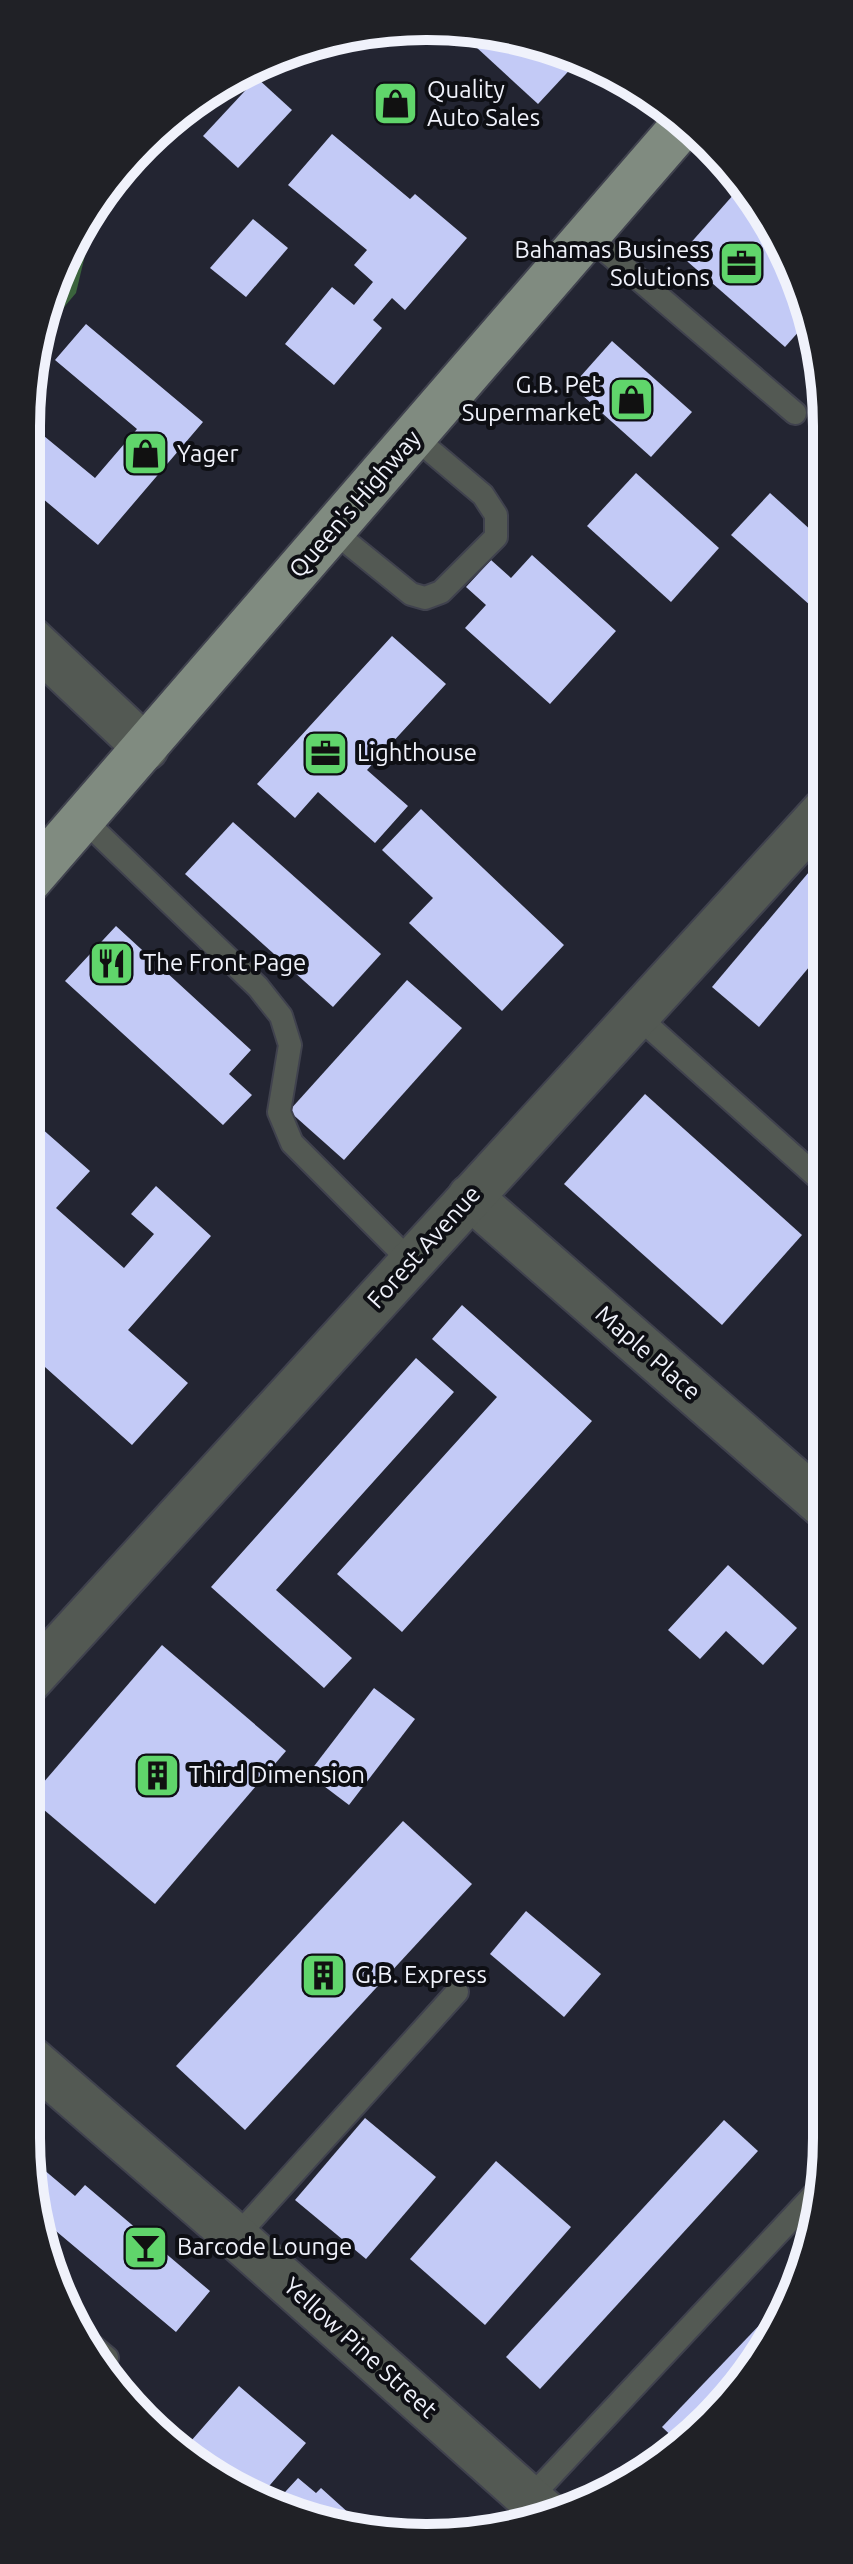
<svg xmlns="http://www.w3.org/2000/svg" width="853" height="2564" font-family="Ubuntu,sans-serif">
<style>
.forest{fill:#3b643d}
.building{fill:#c3caf6}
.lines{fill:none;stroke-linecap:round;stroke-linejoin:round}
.service-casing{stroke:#40424e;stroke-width:26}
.minor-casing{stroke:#40424e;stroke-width:48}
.primary-casing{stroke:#40424e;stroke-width:48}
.service{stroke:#535953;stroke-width:22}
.minor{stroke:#535953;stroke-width:44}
.primary{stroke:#808b80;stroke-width:44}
.labels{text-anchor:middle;stroke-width:8;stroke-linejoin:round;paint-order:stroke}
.poi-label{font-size:24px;fill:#f0f2fb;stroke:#0e0f14;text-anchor:start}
.street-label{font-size:24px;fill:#f0f2fb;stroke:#0e0f14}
.rim{fill:none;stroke:#f0f2fb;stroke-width:10}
</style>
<rect width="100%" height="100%" fill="#232532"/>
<path class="forest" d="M96 209 76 293 38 338 40 323Z"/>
<g class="building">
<path d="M463 35 530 40 578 61 538 104Z"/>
<path d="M257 78 292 110 238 168 203 136Z"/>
<path d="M332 134 410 199 415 194 467 238 405 310 392 298 373 320 382 328 334 385 285 344 332 287 354 305 373 282 354 265 367 250 288 185Z"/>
<path d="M742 185 796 273 809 320 785 347 680 255Z"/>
<path d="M253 219 288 248 246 297 210 268Z"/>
<path d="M86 324 203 422 98 545 42 498 26 516 27 422 95 478 137 429 55 360Z"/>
<path d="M612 341 692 412 651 457 572 386Z"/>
<path d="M636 473 719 548 671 602 587 526Z"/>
<path d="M770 493 824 542V591L811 606 731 535Z"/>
<path d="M532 555 616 631 550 704 465 628 486 605 466 587 491 560 511 578Z"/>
<path d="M392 636 446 684 367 770 408 806 375 843 318 792 295 818 257 784Z"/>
<path d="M421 809 564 945 502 1011 409 923 433 898 382 850Z"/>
<path d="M233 822 381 954 333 1007 185 874Z"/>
<path d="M825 853V948L759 1027 712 987Z"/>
<path d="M116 926 251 1050 229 1074 252 1095 223 1125 65 981Z"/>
<path d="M407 980 462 1028 344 1160 289 1111Z"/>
<path d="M645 1094 802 1235 722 1325 564 1184Z"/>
<path d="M32 1120 90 1171 56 1208 124 1268 154 1234 131 1214 156 1186 211 1236 128 1330 188 1383 132 1445 26 1350V1126Z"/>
<path d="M462 1305 592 1421 402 1632 337 1574 497 1397 432 1339Z"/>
<path d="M416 1358 454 1392 276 1590 352 1658 324 1688 211 1587Z"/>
<path d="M26 1470 38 1481 26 1495Z"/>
<path d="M728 1565 797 1628 763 1665 726 1631 700 1659 668 1630Z"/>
<path d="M162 1645 286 1751 155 1904 30 1798Z"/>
<path d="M374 1688 415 1719 349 1805 308 1774Z"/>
<path d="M403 1821 472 1884 245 2130 176 2066Z"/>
<path d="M526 1911 601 1974 564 2017 490 1954Z"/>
<path d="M365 2118 436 2177 366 2259 295 2200Z"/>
<path d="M724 2120 758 2151 540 2389 506 2357Z"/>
<path d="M30 2158 75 2196 85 2185 210 2291 176 2332 50 2226 45 2232Z"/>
<path d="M496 2161 571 2227 485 2325 410 2259Z"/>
<path d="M789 2294 759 2360 678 2442 662 2427Z"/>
<path d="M239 2386 306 2443 258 2499 241 2491 245 2487 191 2441Z"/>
<path d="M298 2478 316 2493 321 2488 372 2534 274 2504Z"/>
</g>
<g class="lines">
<defs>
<g id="service">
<path d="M587 235 795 413"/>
<path d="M332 530 411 594 425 598 441 592 496 537V515L483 495 413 436"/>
<path d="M83 819 258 987 281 1016 290 1045 279 1112 292 1143 411 1262"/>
<path d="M636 1015 825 1184"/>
<path d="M236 2237 457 1992"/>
<path d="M89 2343 107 2358"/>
<path d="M530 2498 821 2187"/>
</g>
<g id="minor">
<path d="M26 635 146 748"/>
<path d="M470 1197 826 1508"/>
<path d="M26 1684 824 811"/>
<path d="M26 2055 236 2237 549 2516"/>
</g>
<path id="primary" d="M26 884 684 124"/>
</defs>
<use href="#service" class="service-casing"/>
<use href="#minor" class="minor-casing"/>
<use href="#primary" class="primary-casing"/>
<use href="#service" class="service"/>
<use href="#minor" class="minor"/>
<use href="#primary" class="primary"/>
</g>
<defs>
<symbol id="shop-square" viewBox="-11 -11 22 22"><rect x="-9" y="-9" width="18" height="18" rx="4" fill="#60d56b" stroke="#0e0f14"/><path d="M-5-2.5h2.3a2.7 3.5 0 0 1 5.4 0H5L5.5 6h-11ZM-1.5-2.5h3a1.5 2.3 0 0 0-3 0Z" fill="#111"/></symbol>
<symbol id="office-square" viewBox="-11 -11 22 22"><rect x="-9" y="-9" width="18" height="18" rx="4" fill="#60d56b" stroke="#0e0f14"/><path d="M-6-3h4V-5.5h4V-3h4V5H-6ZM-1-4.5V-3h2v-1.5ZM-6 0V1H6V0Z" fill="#111"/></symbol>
<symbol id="restaurant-square" viewBox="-11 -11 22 22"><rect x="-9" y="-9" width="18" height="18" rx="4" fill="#60d56b" stroke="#0e0f14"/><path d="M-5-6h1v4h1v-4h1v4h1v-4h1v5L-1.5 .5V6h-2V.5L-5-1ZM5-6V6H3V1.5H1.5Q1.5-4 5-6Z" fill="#111"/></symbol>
<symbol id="building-square" viewBox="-11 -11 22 22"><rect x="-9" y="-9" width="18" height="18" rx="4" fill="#60d56b" stroke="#0e0f14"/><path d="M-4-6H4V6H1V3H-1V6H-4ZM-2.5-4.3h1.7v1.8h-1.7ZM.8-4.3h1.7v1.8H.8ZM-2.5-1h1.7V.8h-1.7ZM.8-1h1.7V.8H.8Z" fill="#111"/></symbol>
<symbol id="bar-square" viewBox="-11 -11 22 22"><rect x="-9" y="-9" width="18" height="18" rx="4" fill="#60d56b" stroke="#0e0f14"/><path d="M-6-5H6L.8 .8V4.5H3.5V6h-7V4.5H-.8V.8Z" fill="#111"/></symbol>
</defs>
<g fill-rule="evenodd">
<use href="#shop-square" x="370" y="78" width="51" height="51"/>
<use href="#office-square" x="716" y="238" width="51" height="51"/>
<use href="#shop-square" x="606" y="374" width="51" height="51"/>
<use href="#shop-square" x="120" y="428" width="51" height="51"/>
<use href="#office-square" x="300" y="728" width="51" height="51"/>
<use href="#restaurant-square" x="86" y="938" width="51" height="51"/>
<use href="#building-square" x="132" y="1750" width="51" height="51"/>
<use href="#building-square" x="298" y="1950" width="51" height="51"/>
<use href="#bar-square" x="120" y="2222" width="51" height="51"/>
</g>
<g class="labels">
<g class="poi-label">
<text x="427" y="98">Quality<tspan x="427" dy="28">Auto Sales</tspan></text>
<text x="710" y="258" text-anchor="end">Bahamas Business<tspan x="710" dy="28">Solutions</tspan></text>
<text x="601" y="393" text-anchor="end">G.B. Pet<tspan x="601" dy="28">Supermarket</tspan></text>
<text x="177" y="462">Yager</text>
<text x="357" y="761">Lighthouse</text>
<text x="143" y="971">The Front Page</text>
<text x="189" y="1783">Third Dimension</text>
<text x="355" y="1983">G.B. Express</text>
<text x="177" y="2255">Barcode Lounge</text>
</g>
<g class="street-label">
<text transform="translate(355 504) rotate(-49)" y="8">Queen's Highway</text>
<text transform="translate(424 1247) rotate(-48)" y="8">Forest Avenue</text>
<text transform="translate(648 1353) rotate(41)" y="8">Maple Place</text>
<text transform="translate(360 2348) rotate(42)" y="8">Yellow Pine Street</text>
</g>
</g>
<path d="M0 0H853V2564H0ZM426 40H427A386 386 0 0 1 813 426V2138A386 386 0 0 1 427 2524H426A386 386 0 0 1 40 2138V426A386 386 0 0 1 426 40Z" fill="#202126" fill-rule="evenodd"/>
<path class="rim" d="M426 40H427A386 386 0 0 1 813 426V2138A386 386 0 0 1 427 2524H426A386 386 0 0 1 40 2138V426A386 386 0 0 1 426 40Z"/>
</svg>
